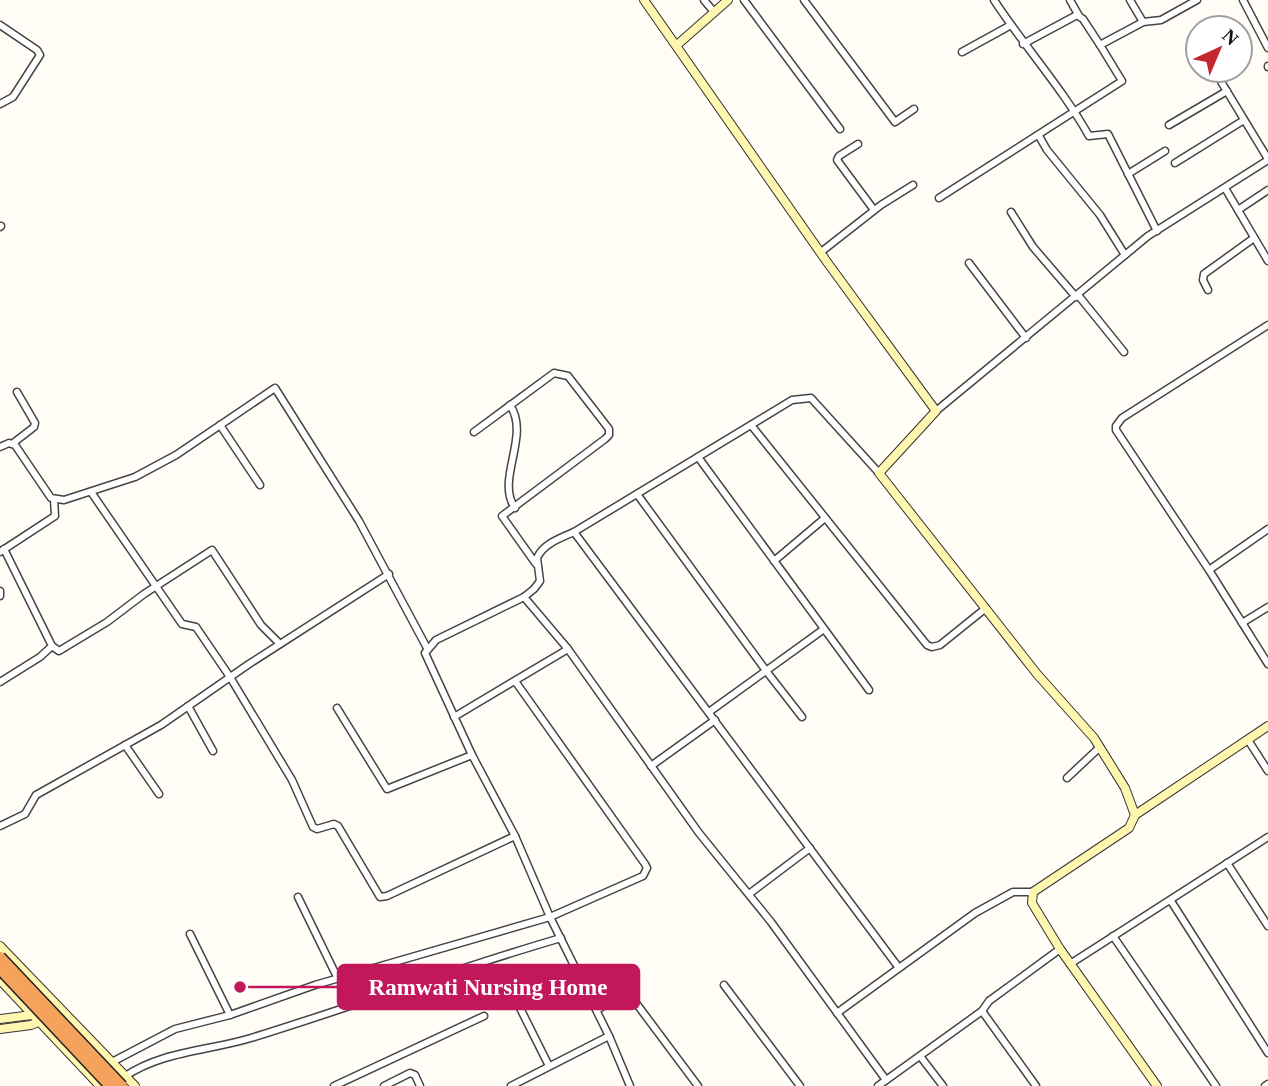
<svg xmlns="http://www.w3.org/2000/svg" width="1268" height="1086" font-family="Georgia,serif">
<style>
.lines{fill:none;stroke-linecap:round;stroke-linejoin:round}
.street-casing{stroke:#444;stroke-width:9}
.secondary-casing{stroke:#333;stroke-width:10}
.street{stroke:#fff;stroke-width:6}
.secondary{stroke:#fff6b0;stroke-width:8}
.highway-bridge-casing{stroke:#222;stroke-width:13;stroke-linecap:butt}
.highway-bridge{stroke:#f5a25d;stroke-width:10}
.leader{fill:none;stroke:#c2185b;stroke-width:2.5}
.callout-dot{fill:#c2185b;stroke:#fff;stroke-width:2.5}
.callout{fill:#c2185b;stroke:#c2185b;stroke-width:2.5}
.callout-label{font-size:23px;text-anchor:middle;font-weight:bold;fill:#fff}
</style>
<rect width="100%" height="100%" fill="#fffdf5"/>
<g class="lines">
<defs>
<g id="street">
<path d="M704 0 714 12"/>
<path d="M744 0 840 129"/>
<path d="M804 0 895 122 914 109"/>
<path d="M994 0C1024 46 1063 89 1089 136L1108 134 1157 231"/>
<path d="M1070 0 1079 16"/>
<path d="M1130 0 1143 22"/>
<path d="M1243 0 1268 48"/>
<path d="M0 25 37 50 40 55 13 97 0 104"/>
<path d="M1195 39 1198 44"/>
<path d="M1023 44 1077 15 1083 19 1100 45"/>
<path d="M962 52 1011 25"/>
<path d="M1268 66V67"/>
<path d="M1214 70 1268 159"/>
<path d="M1169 125 1227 91"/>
<path d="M1039 136 1047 150 1100 215 1125 255"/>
<path d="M858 144 839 156 837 160 874 210"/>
<path d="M1175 163 1244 120"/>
<path d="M1128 174 1165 151"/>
<path d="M1225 188 1268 261"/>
<path d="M939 198 1122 81 1100 45 1143 22 1161 20 1197 0"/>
<path d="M1238 210 1268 190"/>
<path d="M1011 212 1033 247 1076 297"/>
<path d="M0 227 1 226"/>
<path d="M821 252 881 205 913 185"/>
<path d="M969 263 1026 338"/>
<path d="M1208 290 1203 280 1204 274 1254 238"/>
<path d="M1078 295 1124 352"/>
<path d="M1268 325 1122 418 1116 426V430L1209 570 1268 664"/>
<path d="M510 405C531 436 495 480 515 508"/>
<path d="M936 411 1148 236 1268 160"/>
<path d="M220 425 260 485"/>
<path d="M751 425 927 645 932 647 940 645 986 608"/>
<path d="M474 432 554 373 568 376 609 429V435L605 439 502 516 536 564"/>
<path d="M12 444 34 427 35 423 17 392"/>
<path d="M0 447 9 443 15 445 51 498 64 500 135 477 176 455 275 388 359 521 427 648"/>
<path d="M698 457 869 690"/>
<path d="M91 492 182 624 196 627 230 677 292 780 313 827 317 829 334 824 338 826 380 897 387 896 515 836"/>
<path d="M637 494 767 672 802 717"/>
<path d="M574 532 899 968"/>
<path d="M0 552 55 516 54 499"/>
<path d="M774 561 825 518"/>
<path d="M1209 570 1268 529"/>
<path d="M0 591V596"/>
<path d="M524 597 568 649 699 833 771 922 886 1080"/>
<path d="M1242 623 1268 607"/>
<path d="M52 646 59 651 107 622 144 594 212 550 261 625 280 644"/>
<path d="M0 682 40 657 52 646 4 549"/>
<path d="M188 706 213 751"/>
<path d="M337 708 387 789 472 755"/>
<path d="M709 712 824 629"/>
<path d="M454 717 568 649"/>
<path d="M1248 740 1268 771"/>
<path d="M125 745 159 794"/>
<path d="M651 766 715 720"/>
<path d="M1067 778 1100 747"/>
<path d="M0 826 25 814 36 795 161 725 249 664 389 574"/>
<path d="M1227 863 1268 926"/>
<path d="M749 894 810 848"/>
<path d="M298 897 338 979"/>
<path d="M1171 901 1268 1053"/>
<path d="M190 934 230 1015"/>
<path d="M1113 936 1216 1086"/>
<path d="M1070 964 1268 837"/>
<path d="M724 985 800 1086"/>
<path d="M515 998 549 1066"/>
<path d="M597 1010 627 991 698 1086"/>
<path d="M982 1011 989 1001 1060 949"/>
<path d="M837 1013 975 913 1013 892H1033"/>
<path d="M920 1056 943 1086"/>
<path d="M112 1062 175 1029 230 1015 315 985 550 917 643 876 647 868 645 864 515 681"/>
<path d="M124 1077C162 1051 208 1051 251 1038 355 1006 457 968 561 938"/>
<path d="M334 1086 484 1016"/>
<path d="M384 1086 410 1073 415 1075 420 1086"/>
<path d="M511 1086 609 1036"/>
<path d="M630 1086 609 1036 550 917 515 836 472 755 425 653 436 640 524 597 534 589 540 581 537 558C543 544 560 538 574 532L792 400 811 398 879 473"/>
<path d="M878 1086 982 1011 1036 1086"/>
<path d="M1265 1086 1268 1084"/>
</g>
<g id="secondary">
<path d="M644 0 827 262 936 411 879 473 1037 674 1094 738 1125 788 1135 815 1129 828 1033 892 1032 903 1060 949 1157 1086"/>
<path d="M677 45 728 0"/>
<path d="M1135 815 1268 726"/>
<path d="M0 946 135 1086"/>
<path d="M0 980 100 1086"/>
<path d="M0 1019 32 1015 36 1012"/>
<path d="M0 1029 31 1025 43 1020"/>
</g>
</defs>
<use href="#street" class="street-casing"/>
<use href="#secondary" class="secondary-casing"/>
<use href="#street" class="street"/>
<use href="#secondary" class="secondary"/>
<defs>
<g id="highway-bridge">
<path d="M0 957 122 1086"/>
<path d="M0 969 110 1086"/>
</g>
</defs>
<use href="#highway-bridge" class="highway-bridge-casing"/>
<use href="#highway-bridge" class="highway-bridge"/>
</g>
<path class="leader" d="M240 987L338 987"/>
<circle class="callout-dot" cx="240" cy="987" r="7"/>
<rect class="callout" x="338" y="965" width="301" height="44" rx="7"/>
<g class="callout-label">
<text x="488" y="995">Ramwati Nursing Home</text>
</g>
<g transform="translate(1219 49) rotate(44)"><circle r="33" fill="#ffffff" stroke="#a0a0a0" stroke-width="2"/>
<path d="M0-5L12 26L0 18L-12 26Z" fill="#c4262e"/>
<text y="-10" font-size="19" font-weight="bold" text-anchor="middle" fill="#111111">N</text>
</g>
</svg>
